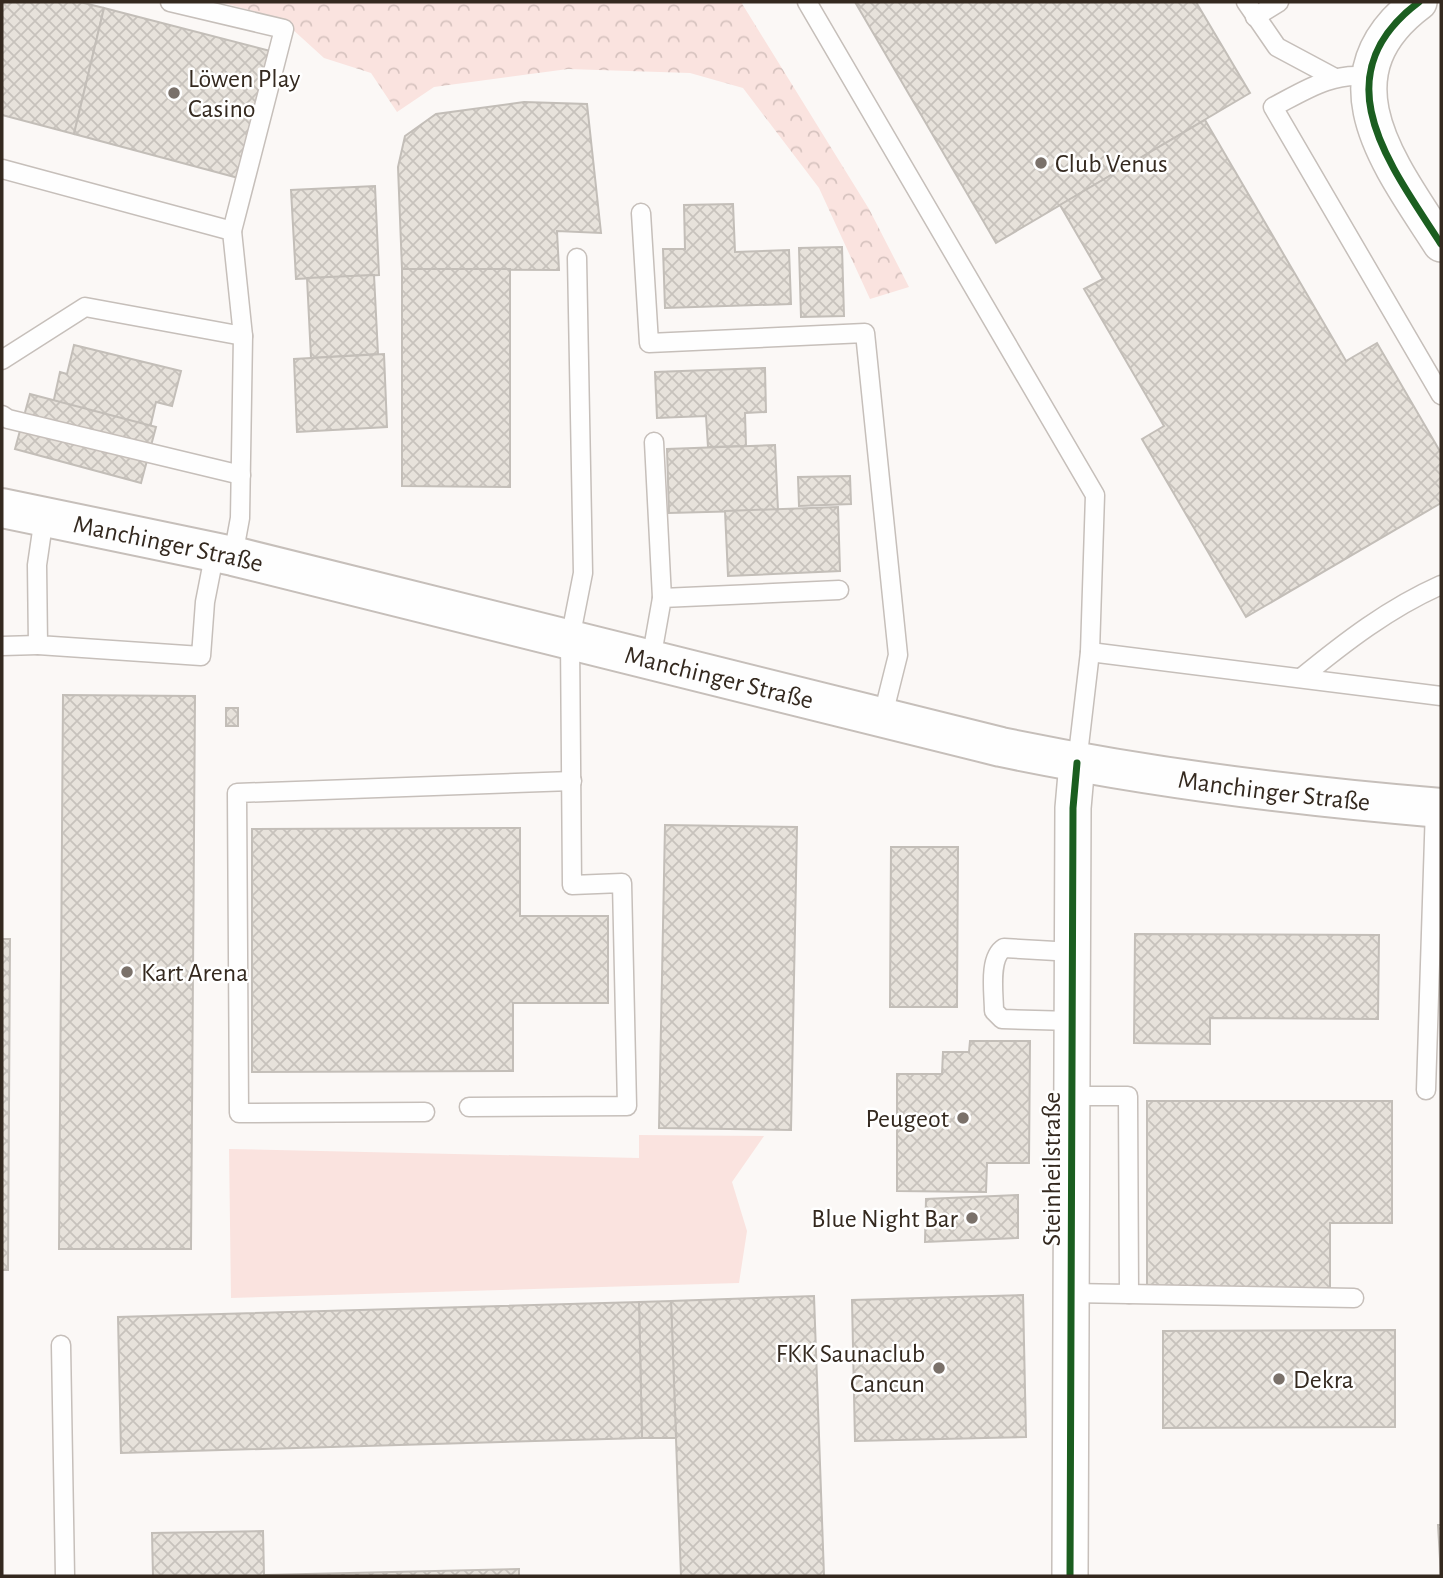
<svg xmlns="http://www.w3.org/2000/svg" width="1443" height="1578" font-family="'Alegreya Sans',sans-serif">
<style>
.grass{fill:#fae3df}
.forest{fill:url(#forest-crowns)}
.building{fill:url(#building-cross-hatch);stroke:#c3beb8;stroke-width:2}
.lines{fill:none;stroke-linecap:round;stroke-linejoin:round}
.lane-casing{stroke:#c6bfba;stroke-width:21}
.street-casing{stroke:#c6bfba;stroke-width:38}
.secondary-casing{stroke:#c6bfba;stroke-width:42}
.lane{stroke:#fefefe;stroke-width:18}
.street{stroke:#fefefe;stroke-width:35}
.secondary{stroke:#fefefe;stroke-width:38}
.cycleway-casing{stroke:#fff;stroke-width:11}
.cycleway{stroke:#1b5e20;stroke-width:7}
.poi-dot{fill:#7a716a;stroke:#fff;stroke-width:2.5}
.labels{text-anchor:middle;stroke-width:5;stroke-linejoin:round;paint-order:stroke}
.poi-label{font-size:26px;fill:#34291f;stroke:#fff;text-anchor:start}
.street-label{font-size:26px;fill:#34291f;stroke:#fff}
</style>
<defs>
<pattern id="forest-crowns" width="20" height="18" patternUnits="userSpaceOnUse" patternTransform="scale(1.75)"><rect width="20" height="18" fill="#fae3df"/><path d="M2 6a3 3 0 1 1 6 0M12 15a3 3 0 1 1 6 0" fill="none" stroke="#d7c3bf"/></pattern>
<pattern id="building-cross-hatch" width="8" height="8" patternUnits="userSpaceOnUse" patternTransform="scale(1.75)"><rect width="8" height="8" fill="#e7e2db"/><path d="M0 0l8 8M0 8l8-8" fill="none" stroke="#c7c2bc"/></pattern>
</defs>
<rect width="100%" height="100%" fill="#fbf8f6"/>
<path class="grass" d="M639 1135 764 1136 732 1182 747 1231 739 1283 231 1298 229 1149 639 1158Z"/>
<path class="forest" d="M219 2H741L869 209 909 287 870 299 819 188 743 88 690 73 568 69 434 87 397 112 371 73 324 58 280 18Z"/>
<g class="building">
<path d="M2 2H80L104 8 74 134 2 115Z"/>
<path d="M855 2H1196L1250 93 996 243Z"/>
<path d="M104 8 274 52 242 179 74 134Z"/>
<path d="M524 102 587 104 601 233 557 231 559 270 402 269 398 167 405 136 436 114Z"/>
<path d="M1205 120 1346 361 1377 343 1441 453V503L1246 617 1142 439 1164 426 1084 289 1103 279 1060 205Z"/>
<path d="M375 186 379 275 296 279 291 190Z"/>
<path d="M733 204 735 252 789 250 791 304 665 308 663 249H685L684 205Z"/>
<path d="M842 247 844 316 801 317 799 248Z"/>
<path d="M402 269H510V487L402 486Z"/>
<path d="M374 275 378 354 311 358 307 278Z"/>
<path d="M74 345 181 371 172 406 156 402 150 428 53 404 60 372 67 374Z"/>
<path d="M384 354 387 427 297 432 294 359Z"/>
<path d="M765 368 766 412 745 413 746 446 708 447 706 416 657 418 655 372Z"/>
<path d="M30 394 156 427 141 483 15 449Z"/>
<path d="M775 445 778 510 669 513 667 449Z"/>
<path d="M850 476 851 504 799 506 798 477Z"/>
<path d="M838 507 840 571 728 576 725 511Z"/>
<path d="M63 695 195 696 191 1249H59Z"/>
<rect x="226" y="708" width="12" height="18"/>
<path d="M665 825 797 827 791 1130 659 1128Z"/>
<path d="M520 828V916H608V1003H513V1071L252 1072V829Z"/>
<path d="M891 847H958L957 1007H890Z"/>
<path d="M1135 934 1379 935 1378 1019 1210 1018V1044L1134 1043Z"/>
<path d="M2 939H10L8 1270H2Z"/>
<path d="M970 1041H1030L1029 1163H987L986 1192 897 1191V1074H942L943 1052H969Z"/>
<path d="M1147 1101H1392V1223H1330V1290H1147Z"/>
<path d="M1018 1195V1238L925 1242 926 1199Z"/>
<path d="M1023 1295 1026 1437 855 1441 852 1300Z"/>
<path d="M814 1296 824 1576H681L671 1301Z"/>
<path d="M671 1301 676 1438H642L639 1302Z"/>
<path d="M639 1302 642 1438 121 1453 118 1317Z"/>
<path d="M1395 1330V1427L1163 1428V1331Z"/>
<path d="M1438 1525H1441V1576Z"/>
<path d="M263 1531 264 1575 519 1569V1576H153L152 1533Z"/>
</g>
<g class="lines">
<defs>
<g id="lane">
<path d="M170 2 284 29 232 231"/>
<path d="M807 2 1095 495 1090 652 1077 763"/>
<path d="M1246 2 1277 47 1335 78"/>
<path d="M1255 17 1279 2"/>
<path d="M1369 77C1333 71 1304 91 1273 107L1441 395"/>
<path d="M2 169 232 231 243 336 240 518 233 556"/>
<path d="M641 213 649 343 865 333 898 655 882 719"/>
<path d="M2 360 85 307 243 336"/>
<path d="M2 415 8 419 241 475"/>
<path d="M654 442 662 598"/>
<path d="M44 517 37 565 38 645 201 656 205 602 215 551"/>
<path d="M2 646 38 645"/>
<path d="M1090 652 1441 696"/>
<path d="M651 660 662 598 839 590"/>
<path d="M1301 678C1345 642 1389 608 1441 585"/>
<path d="M1073 1021 1002 1019 994 1011C994 994 988 958 1004 948L1073 952"/>
<path d="M1426 1090 1435 807"/>
<path d="M1072 1096H1128L1129 1294"/>
<path d="M469 1107 627 1106 622 883 572 885 570 639 583 573 577 258"/>
<path d="M425 1112 239 1113 237 793 572 781"/>
<path d="M1071 1293 1354 1298"/>
<path d="M61 1345 65 1576"/>
</g>
<g id="street">
<path d="M1419 2C1319 77 1391 166 1441 244"/>
<path d="M1070 1576 1073 808 1077 763"/>
</g>
<g id="secondary">
<path id="s1" d="M2 508 233 556 1001 747C1145 777 1294 796 1441 808"/>
</g>
</defs>
<use href="#lane" class="lane-casing"/>
<use href="#street" class="street-casing"/>
<use href="#secondary" class="secondary-casing"/>
<use href="#lane" class="lane"/>
<use href="#street" class="street"/>
<use href="#secondary" class="secondary"/>
<defs>
<g id="cycleway">
<path d="M1419 2C1319 77 1391 166 1441 244"/>
<path d="M1070 1576 1073 808 1077 763"/>
</g>
</defs>
<use href="#cycleway" class="cycleway-casing"/>
<use href="#cycleway" class="cycleway"/>
</g>
<g class="poi-dot">
<circle cx="174" cy="93" r="7"/>
<circle cx="1041" cy="163" r="7"/>
<circle cx="127" cy="972" r="7"/>
<circle cx="963" cy="1118" r="7"/>
<circle cx="972" cy="1218" r="7"/>
<circle cx="939" cy="1368" r="7"/>
<circle cx="1279" cy="1379" r="7"/>
</g>
<g class="labels">
<g class="poi-label">
<text x="188" y="87">Löwen Play<tspan x="188" dy="30">Casino</tspan></text>
<text x="1055" y="172">Club Venus</text>
<text x="141" y="981">Kart Arena</text>
<text x="949" y="1127" text-anchor="end">Peugeot</text>
<text x="958" y="1227" text-anchor="end">Blue Night Bar</text>
<text x="925" y="1362" text-anchor="end">FKK Saunaclub<tspan x="925" dy="30">Cancun</tspan></text>
<text x="1293" y="1388">Dekra</text>
</g>
<g class="street-label">
<text dy="9" stroke="none"><textPath href="#s1" startOffset="170">Manchinger Straße</textPath></text>
<text dy="9" stroke="none"><textPath href="#s1" startOffset="737">Manchinger Straße</textPath></text>
<text dy="9" stroke="none"><textPath href="#s1" startOffset="1304">Manchinger Straße</textPath></text>
<text transform="translate(1051 1169) rotate(-90)" y="9">Steinheilstraße</text>
</g>
</g>
<rect width="1443" height="1578" fill="none" stroke="#34291f" stroke-width="7"/>
</svg>
